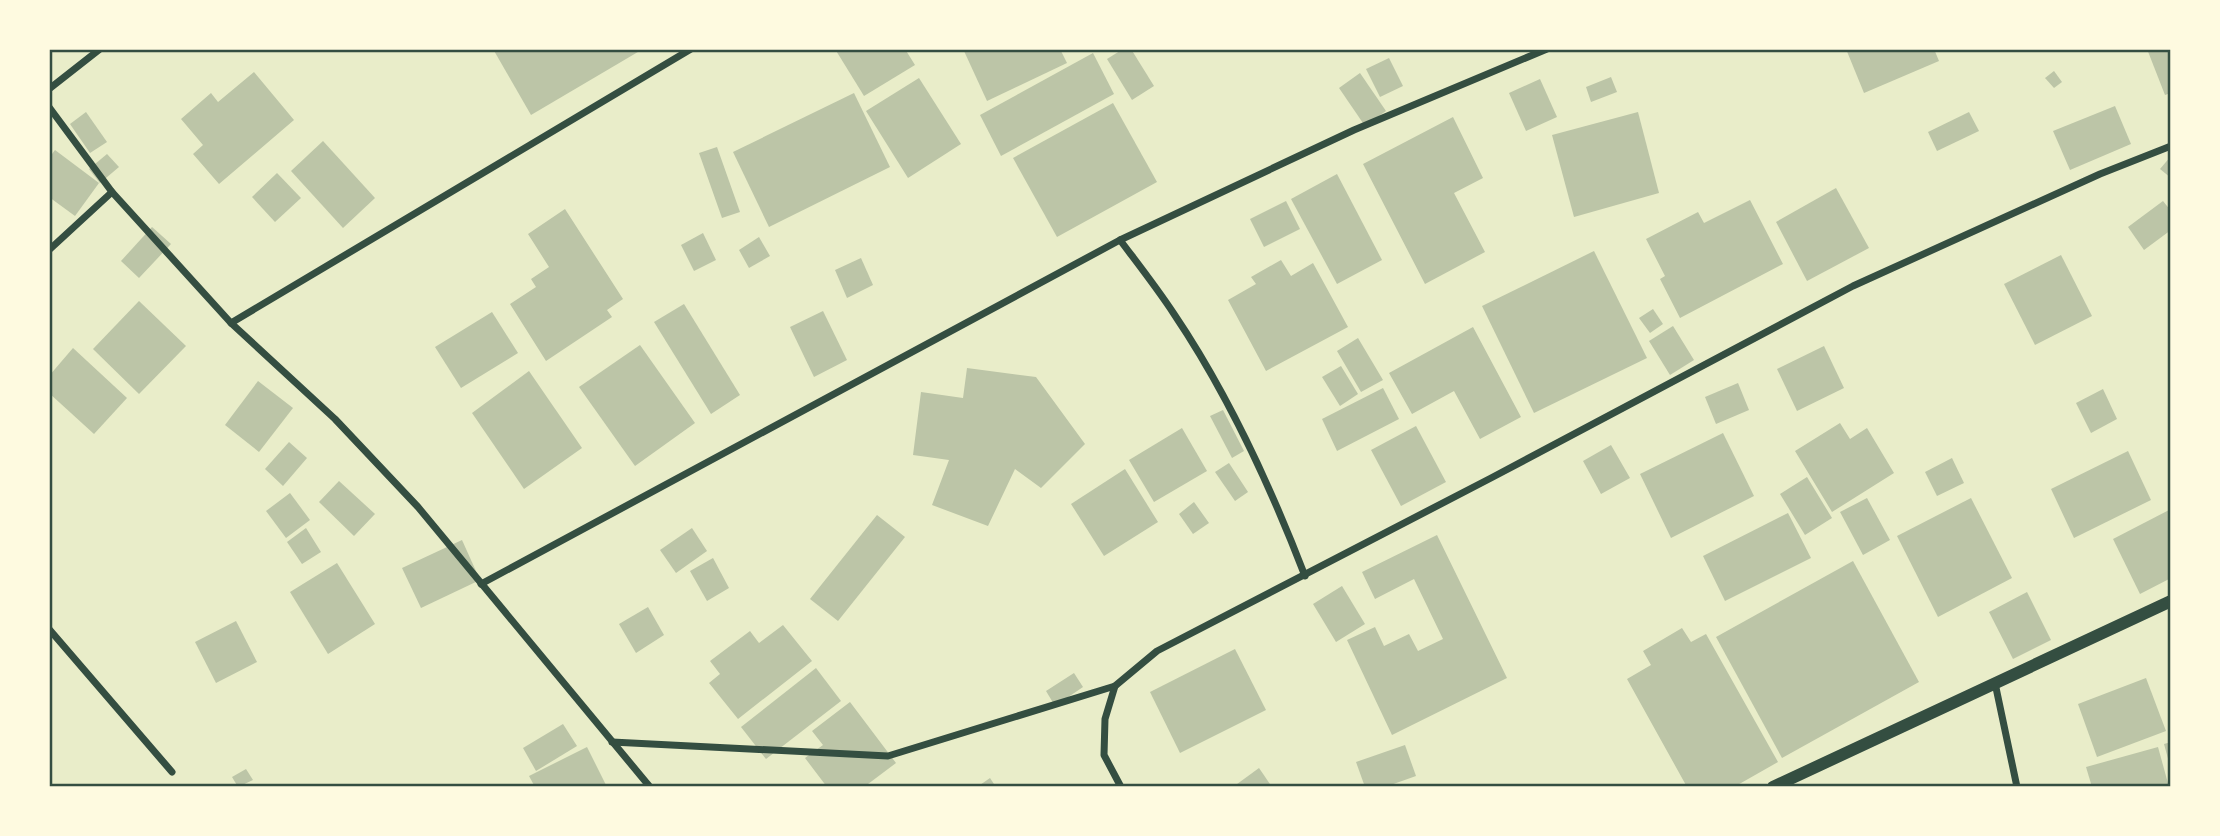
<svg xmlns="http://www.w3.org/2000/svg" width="2220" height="836" font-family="Cabin,sans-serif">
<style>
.building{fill:#bcc5a7}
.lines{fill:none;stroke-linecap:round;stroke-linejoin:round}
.minor{stroke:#344e41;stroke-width:7}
.tertiary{stroke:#344e41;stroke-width:12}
.neatline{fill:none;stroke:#344e41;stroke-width:2.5}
</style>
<rect width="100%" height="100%" fill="#e9edc9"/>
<g class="building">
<path d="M493 49H643L531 115Z"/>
<path d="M835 49H905L915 65 864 96Z"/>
<path d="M968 49H1060L1067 63 987 101 964 51Z"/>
<path d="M1123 49H1131L1154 86 1132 100 1107 59Z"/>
<path d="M1846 49H1934L1939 61 1864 93Z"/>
<path d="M2147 49H2171V93L2165 95Z"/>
<path d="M1093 53 1114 94 1001 156 980 115Z"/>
<path d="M1389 58 1403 86 1380 97 1366 69Z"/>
<path d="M2054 71 2062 82 2054 88 2045 78Z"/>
<path d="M254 72 294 120 219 184 193 154 203 145 181 119 211 93 218 102Z"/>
<path d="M1360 73 1386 111 1365 126 1339 88Z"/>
<path d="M1611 77 1617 92 1591 102 1586 87Z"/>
<path d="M919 78 961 144 908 178 866 111Z"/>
<path d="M1540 79 1557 117 1526 131 1509 93Z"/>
<path d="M854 93 890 167 769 227 733 152Z"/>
<path d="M1113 103 1157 182 1057 237 1013 158Z"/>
<path d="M2115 106 2131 144 2070 170 2053 131Z"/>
<path d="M86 112 107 142 90 153 70 124Z"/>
<path d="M1638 112 1659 193 1574 217 1552 135Z"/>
<path d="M1969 112 1979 131 1937 151 1928 132Z"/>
<path d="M1453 117 1483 178 1454 193 1485 252 1425 284 1363 164Z"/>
<path d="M323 141 375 198 343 228 291 171Z"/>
<path d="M717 147 740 212 722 218 699 153Z"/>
<path d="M55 150 99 183 75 216 49 197V158Z"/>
<path d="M107 154 119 167 100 183 89 169Z"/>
<path d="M2171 156V178L2160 169Z"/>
<path d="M277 173 301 198 275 222 252 197Z"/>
<path d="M1337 174 1382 260 1337 284 1291 199Z"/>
<path d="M1836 188 1869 248 1807 281 1776 222Z"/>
<path d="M1750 200 1783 264 1680 318 1660 279 1665 276 1646 239 1698 212 1704 223Z"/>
<path d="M1286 201 1300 229 1264 247 1250 219Z"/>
<path d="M2163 201 2171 211V230L2144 250 2128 227Z"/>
<path d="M565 209 623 299 607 310 612 317 546 361 510 304 536 287 531 279 549 267 528 234Z"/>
<path d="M152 227 171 244 139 278 121 261Z"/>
<path d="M703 233 716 260 694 271 681 245Z"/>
<path d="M759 237 770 256 749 268 739 250Z"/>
<path d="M1594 251 1647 358 1534 413 1482 306Z"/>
<path d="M2061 255 2092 316 2035 345 2004 284Z"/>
<path d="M861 258 873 285 847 298 835 270Z"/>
<path d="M1281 260 1291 276 1313 263 1348 327 1266 371 1228 300 1256 284 1251 277Z"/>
<path d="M139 301 186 346 139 394 93 349Z"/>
<path d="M684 304 740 395 711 414 654 322Z"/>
<path d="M1653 309 1663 324 1650 333 1639 318Z"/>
<path d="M823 311 847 360 814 377 790 327Z"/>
<path d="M492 312 518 353 461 388 435 347Z"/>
<path d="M1673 326 1694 360 1670 375 1649 341Z"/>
<path d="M1473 327 1521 417 1480 439 1454 391 1412 414 1389 373Z"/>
<path d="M1358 338 1383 380 1361 392 1337 351Z"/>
<path d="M640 345 695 423 635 466 579 387Z"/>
<path d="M1824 346 1844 388 1797 411 1777 369Z"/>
<path d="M73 348 127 398 94 434 49 393V376Z"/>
<path d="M1341 366 1358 394 1340 406 1322 377Z"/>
<path d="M967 368 1036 377 1085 444 1041 488 1015 469 988 526 932 505 949 460 913 455 921 392 963 398Z"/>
<path d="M529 371 582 448 524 489 472 413Z"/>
<path d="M258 381 293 408 259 452 225 425Z"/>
<path d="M1738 383 1749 410 1716 424 1705 397Z"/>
<path d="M1383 388 1399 419 1337 451 1322 419Z"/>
<path d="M2103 389 2117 419 2091 433 2076 403Z"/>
<path d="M1223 410 1244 451 1232 458 1210 416Z"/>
<path d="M1840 423 1850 439 1867 428 1894 473 1832 512 1795 451Z"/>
<path d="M1416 426 1446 482 1401 506 1371 450Z"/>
<path d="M1182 428 1207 471 1154 502 1129 460Z"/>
<path d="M1723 433 1754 496 1671 538 1640 474Z"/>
<path d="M289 442 307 458 283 486 265 469Z"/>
<path d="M1611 445 1630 478 1601 494 1583 461Z"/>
<path d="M2128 451 2151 500 2074 538 2051 489Z"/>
<path d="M1952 458 1964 483 1937 496 1925 472Z"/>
<path d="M1229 463 1248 492 1235 501 1215 472Z"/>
<path d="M1125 469 1158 522 1104 556 1071 504Z"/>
<path d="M1807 477 1832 518 1805 535 1780 494Z"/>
<path d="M339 481 375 514 354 536 319 502Z"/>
<path d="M290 493 310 520 286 538 266 511Z"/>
<path d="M1867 498 1890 540 1863 555 1840 512Z"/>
<path d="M1971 498 2012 578 1938 617 1897 536Z"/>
<path d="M1194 502 1209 523 1193 534 1179 514Z"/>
<path d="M2171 509V578L2140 594 2113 539Z"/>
<path d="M1788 513 1811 558 1725 601 1703 556Z"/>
<path d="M877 515 905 537 838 621 810 599Z"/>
<path d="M306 528 321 552 302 564 287 542Z"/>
<path d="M692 528 707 551 676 573 660 550Z"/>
<path d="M1437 535 1507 678 1392 735 1347 640 1375 627 1384 646 1409 634 1418 651 1443 639 1414 579 1375 599 1362 572Z"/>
<path d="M462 540 480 580 421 608 402 568Z"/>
<path d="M713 558 729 588 707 601 690 571Z"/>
<path d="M1853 561 1919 682 1782 758 1716 637Z"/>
<path d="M337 563 375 624 328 654 290 592Z"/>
<path d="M1342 586 1365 624 1336 642 1313 604Z"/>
<path d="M2027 592 2051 640 2013 659 1989 612Z"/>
<path d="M648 607 664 635 636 653 619 624Z"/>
<path d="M236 621 257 662 216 683 195 642Z"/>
<path d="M783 625 812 661 738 719 709 683 720 674 710 661 750 631 759 643Z"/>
<path d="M1682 628 1691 642 1706 634 1778 762 1734 787H1687L1627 679 1651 665 1643 651Z"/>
<path d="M1235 649 1266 710 1180 753 1150 692Z"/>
<path d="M816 668 841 701 766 759 741 727Z"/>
<path d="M1074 673 1083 687 1055 706 1046 691Z"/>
<path d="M2146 678 2166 731 2097 757 2078 704Z"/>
<path d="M850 702 896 763 864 787H827L805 758 823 745 812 731Z"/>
<path d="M563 724 577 746 536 771 523 748Z"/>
<path d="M2171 742V766H2170L2164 744Z"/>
<path d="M1405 745 1416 776 1385 787H1365L1356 762Z"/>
<path d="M587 747 607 787H535L529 776Z"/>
<path d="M2158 747 2169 787H2092L2086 767Z"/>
<path d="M1259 768 1272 787H1233Z"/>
<path d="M246 769 253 780 238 787 232 777Z"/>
<path d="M990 778 996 787H977Z"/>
</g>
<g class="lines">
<g class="minor">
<path d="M49 89 100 49"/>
<path d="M49 107 112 192 231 323 335 419 418 507 650 787"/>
<path d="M1120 240C1138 264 1157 288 1174 314 1228 394 1270 485 1305 576"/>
<path d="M49 250 112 192"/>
<path d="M231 323 691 49"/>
<path d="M481 584 1120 240 1354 130 1547 49"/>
<path d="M49 629 172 772"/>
<path d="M1995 683 2017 787"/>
<path d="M612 742 888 756 1115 686"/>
<path d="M1121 787 1104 755 1105 719 1115 686 1157 651 1491 478 1853 286 2100 174 2171 146"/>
</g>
<path class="tertiary" d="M1773 787 2171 601"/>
</g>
<rect width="2220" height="836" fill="none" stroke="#fefae0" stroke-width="102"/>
<rect x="51" y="51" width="2118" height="734" class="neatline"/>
</svg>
